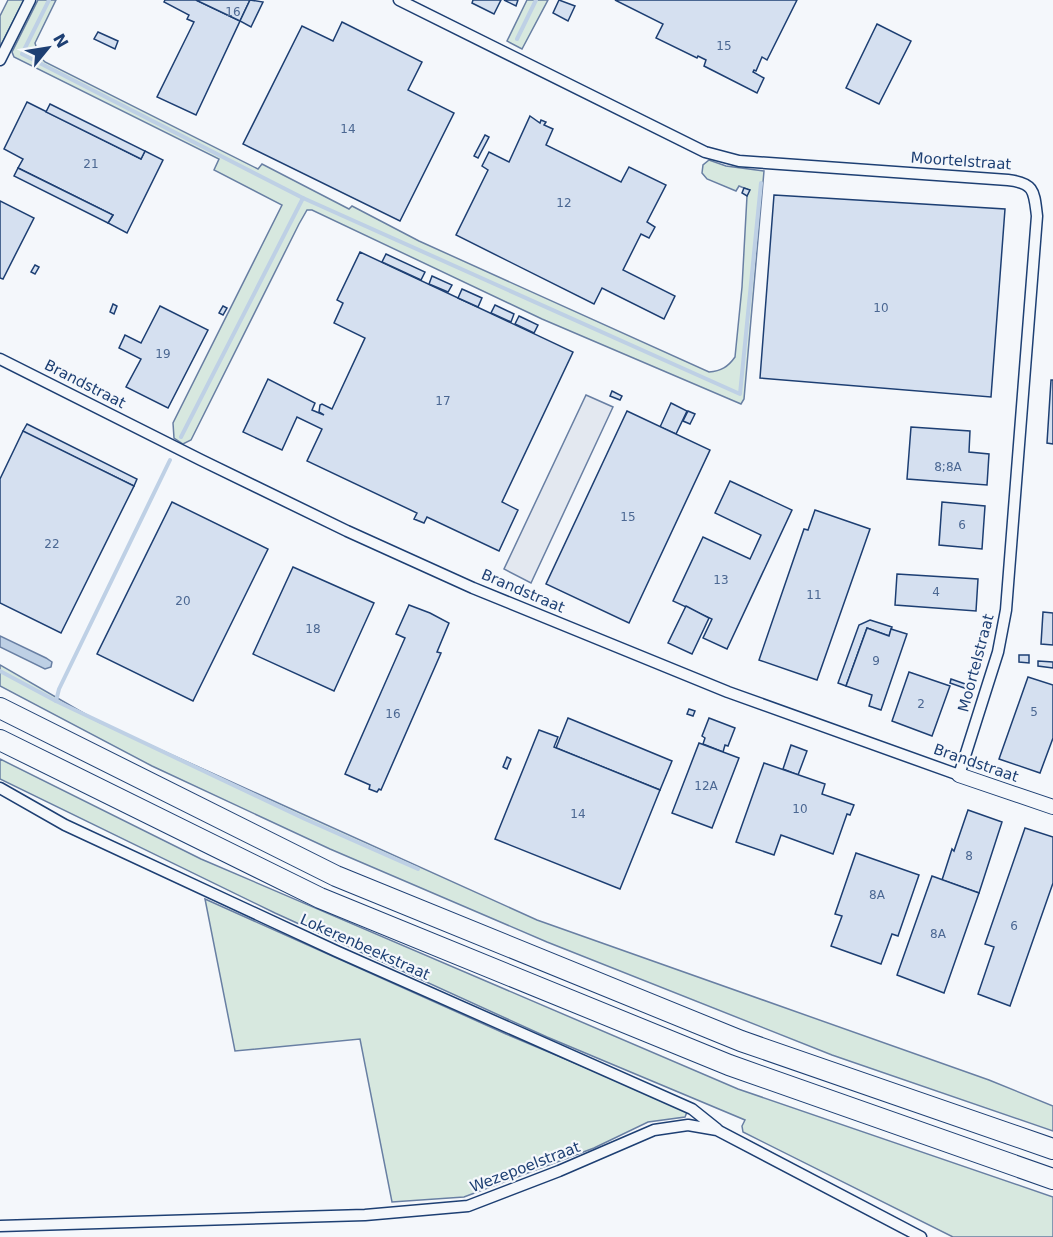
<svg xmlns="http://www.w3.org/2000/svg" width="1053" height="1237" font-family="'DejaVu Sans',sans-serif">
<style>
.green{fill:#d7e8df;stroke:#687fa3;stroke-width:1.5}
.parking{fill:#e3e8f0;stroke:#687fa3;stroke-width:1.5}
.water{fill:#bed0e5;stroke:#687fa3;stroke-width:1.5}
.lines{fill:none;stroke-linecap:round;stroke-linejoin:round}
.stream{stroke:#bed0e5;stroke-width:4}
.building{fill:#d5e0f0;stroke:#1d3f73;stroke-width:1.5}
.minor-casing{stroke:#1d3f73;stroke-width:13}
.tertiary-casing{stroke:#1d3f73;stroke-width:16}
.motorway-casing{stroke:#1d3f73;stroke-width:22}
.minor{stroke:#f4f7fb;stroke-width:10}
.tertiary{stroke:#f4f7fb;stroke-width:14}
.motorway{stroke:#f4f7fb;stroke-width:20}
.labels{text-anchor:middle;stroke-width:4.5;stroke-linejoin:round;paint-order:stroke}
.number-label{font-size:12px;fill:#4b6792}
.street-label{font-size:15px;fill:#1d3f73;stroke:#f4f7fb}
</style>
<rect width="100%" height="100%" fill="#f4f7fb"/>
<g class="green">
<path d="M8 0H24L0 47V16Z"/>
<path d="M38 0H56L35 43 39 56 45 62 258 169 262 164 349 209 352 206 419 241 709 372C721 371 728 367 735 357L742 287 747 196 749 190 739 186 736 191 707 179 702 173 703 165 709 160 726 166 764 171 744 399 741 404 542 319 312 210H307L299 224 191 440 183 444 174 438 173 423 282 205 214 170 219 159 14 57 12 52Z"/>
<path d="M527 0H548L522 49 507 41Z"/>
<path d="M0 665 99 722 537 920 989 1080 1053 1106V1131L832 1055 547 942 330 849 152 766 0 686Z"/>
<path d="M0 759 201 859 738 1089 1053 1197V1237H953L743 1132 742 1126 745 1120 547 1037 275 913 0 779Z"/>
<path d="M205 899 506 1034 684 1109 687 1112 685 1117 648 1122 594 1148 464 1197 392 1202 360 1039 235 1051Z"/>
</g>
<path class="parking" d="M586 395 613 407 531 583 504 569Z"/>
<path class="water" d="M0 636 46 658 52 662 51 667 45 669 0 647Z"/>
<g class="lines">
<g class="stream">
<path d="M49 0 22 54 303 198 740 394 761 183"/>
<path d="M517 39 536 0"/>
<path d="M181 437 303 198"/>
<path d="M0 671 56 701 59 689 170 460"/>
<path d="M56 701 305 819 418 869"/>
</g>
</g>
<g class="building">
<path d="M165 0H196L240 21 196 115 157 97 194 22 187 19 189 15 164 2Z"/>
<path d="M196 0H250L240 21Z"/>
<path d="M250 0 263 2 251 27 240 21Z"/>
<path d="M473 0H501L494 14 472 3Z"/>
<path d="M504 0H518L516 6Z"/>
<path d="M559 0 575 6 568 21 553 13Z"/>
<path d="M615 0H797L767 60 762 57 756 71 754 70 753 72 764 78 757 93 704 66 706 60 698 56 697 58 656 38 663 24Z"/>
<path d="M342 22 422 62 408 90 454 113 400 221 243 144 302 26 333 41Z"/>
<path d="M877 24 911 41 879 104 846 88Z"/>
<path d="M98 32 118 41 115 49 94 39Z"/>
<path d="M27 102 141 159 145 151 163 160 127 233 108 223 113 215 18 168 23 159 4 149Z"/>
<path d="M50 104 145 151 141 159 46 112Z"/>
<path d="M530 116 540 123 541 120 546 122 544 125 553 129 546 145 621 182 629 167 666 185 647 222 655 227 649 238 641 234 623 270 675 296 664 319 602 288 594 304 456 235 488 170 482 166 489 152 509 162Z"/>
<path d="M485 135 489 137 478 158 474 156Z"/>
<path d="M18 168 113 215 108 223 14 176Z"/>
<path d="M744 188 750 190 747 196 742 193Z"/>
<path d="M774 195 1005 209 991 397 760 378Z"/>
<path d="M0 201 34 218 3 279 0 278Z"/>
<path d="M360 252 573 352 502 502 518 510 499 551 427 517 424 523 414 519 417 513 307 461 322 429 297 417 282 450 243 432 268 379 315 403 312 410 324 415 319 412 320 405 322 404 332 409 365 338 334 323 343 303 337 300Z"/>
<path d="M386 254 425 272 421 280 382 262Z"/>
<path d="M35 265 39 267 35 274 31 272Z"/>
<path d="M432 276 452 285 448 292 429 284Z"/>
<path d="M462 289 482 298 478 307 458 298Z"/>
<path d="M113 304 117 306 114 314 110 312Z"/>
<path d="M495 305 514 314 511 322 491 313Z"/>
<path d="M160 306 208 330 168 408 126 387 141 359 119 348 125 335 141 343Z"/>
<path d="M223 306 227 308 223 315 219 313Z"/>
<path d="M519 316 538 325 534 333 515 324Z"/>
<path d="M1051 380H1053V444L1047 443Z"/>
<path d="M612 391 622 396 620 400 610 396Z"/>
<path d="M671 403 687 411 676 434 660 427Z"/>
<path d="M627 411 710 450 629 623 546 584Z"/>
<path d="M688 411 695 414 690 424 683 421Z"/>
<path d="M27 424 137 479 134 486 27 434 23 431Z"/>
<path d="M911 427 970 431 969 452 989 454 987 485 907 479Z"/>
<path d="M23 431 134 486 61 633 0 603V479Z"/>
<path d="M730 481 792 510 727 649 703 638 712 619 673 601 703 537 750 559 761 535 715 513Z"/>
<path d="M172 502 268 549 193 701 97 654Z"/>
<path d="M942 502 985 506 982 549 939 545Z"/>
<path d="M815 510 870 529 817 680 759 660 804 529 808 530Z"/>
<path d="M293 567 374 603 334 691 253 654Z"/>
<path d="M897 574 978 579 976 611 895 605Z"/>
<path d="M409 605 430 613 449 623 437 652 441 653 381 790 379 789 377 792 369 789 370 785 345 774 405 638 396 634Z"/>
<path d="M686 606 709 618 692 654 668 643Z"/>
<path d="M1043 612 1053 613V645L1041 644Z"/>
<path d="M870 620 892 627 889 636 867 628 846 686 838 683 859 625Z"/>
<path d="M867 628 889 636 891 629 907 634 881 710 869 706 872 695 846 686Z"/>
<path d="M1019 655H1029V663L1019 662Z"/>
<path d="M1038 661 1053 662V668L1038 666Z"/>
<path d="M909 672 950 686 932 736 892 721Z"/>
<path d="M1028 677 1053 685V738L1040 773 999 759Z"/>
<path d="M951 679 971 686 970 690 950 683Z"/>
<path d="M689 709 695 711 693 716 687 714Z"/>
<path d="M568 718 672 761 660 790 556 748Z"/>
<path d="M709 718 735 728 728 746 725 745 723 752 703 744 705 738 702 736Z"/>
<path d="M539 730 558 737 554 747 660 790 620 889 495 839Z"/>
<path d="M699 743 739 758 712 828 672 813Z"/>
<path d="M791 745 807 751 798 775 783 769Z"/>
<path d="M507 757 511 759 507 769 503 767Z"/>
<path d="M764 763 825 784 822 794 854 805 850 815 847 814 833 854 781 835 774 855 736 842Z"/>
<path d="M968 810 1002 822 979 893 942 880 952 849 954 851Z"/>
<path d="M1025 828 1053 837V883L1010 1006 978 994 994 947 985 944Z"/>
<path d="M856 853 919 875 898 936 892 934 881 964 831 946 842 916 835 914Z"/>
<path d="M932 876 979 893 944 993 897 975Z"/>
</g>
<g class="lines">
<defs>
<g id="minor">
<path d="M0 60 30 0"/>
<path d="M0 359 201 460 347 531 473 588 728 692 959 775 998 652 1006 610 1037 216C1034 192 1035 183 1008 180L739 161 705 152 399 0"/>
<path d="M0 788 65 825 336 951 692 1109 717 1129"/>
<path d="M0 1226 365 1215 468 1206 559 1171 654 1130 688 1125 717 1130 921 1237"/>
</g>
<path id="tertiary" d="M959 775 1053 807"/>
<g id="motorway">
<path d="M0 708 336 876 741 1041 1053 1149"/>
<path d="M0 740 320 898 729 1065 1053 1179"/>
</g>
</defs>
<use href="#minor" class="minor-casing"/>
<use href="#tertiary" class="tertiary-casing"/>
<use href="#motorway" class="motorway-casing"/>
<use href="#minor" class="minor"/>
<use href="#tertiary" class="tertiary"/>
<use href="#motorway" class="motorway"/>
</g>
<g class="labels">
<g class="number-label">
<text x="233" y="16">16</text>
<text x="724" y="50">15</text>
<text x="348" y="133">14</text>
<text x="91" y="168">21</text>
<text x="564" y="207">12</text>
<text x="881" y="312">10</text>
<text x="163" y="358">19</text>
<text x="443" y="405">17</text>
<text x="948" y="471">8;8A</text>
<text x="628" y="521">15</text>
<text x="962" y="529">6</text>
<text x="52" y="548">22</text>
<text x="721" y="584">13</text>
<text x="936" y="596">4</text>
<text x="814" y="599">11</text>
<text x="183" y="605">20</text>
<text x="313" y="633">18</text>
<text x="876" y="665">9</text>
<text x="921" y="708">2</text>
<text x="1034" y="716">5</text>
<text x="393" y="718">16</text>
<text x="706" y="790">12A</text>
<text x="800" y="813">10</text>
<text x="578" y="818">14</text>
<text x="969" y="860">8</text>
<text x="877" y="899">8A</text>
<text x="1014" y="930">6</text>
<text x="938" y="938">8A</text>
</g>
<g class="street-label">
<text transform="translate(961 161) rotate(4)" y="5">Moortelstraat</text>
<text transform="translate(85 384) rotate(27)" y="5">Brandstraat</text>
<text transform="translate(523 591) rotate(23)" y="5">Brandstraat</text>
<text transform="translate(976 663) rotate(-75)" y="5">Moortelstraat</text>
<text transform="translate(976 763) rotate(19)" y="5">Brandstraat</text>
<text transform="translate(365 947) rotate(24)" y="5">Lokerenbeekstraat</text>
<text transform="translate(525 1167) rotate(-21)" y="5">Wezepoelstraat</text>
</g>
</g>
<g transform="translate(48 48) rotate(60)" stroke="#f4f7fb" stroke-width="4.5" paint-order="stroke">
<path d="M0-4.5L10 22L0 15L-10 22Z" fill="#1d3f73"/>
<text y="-9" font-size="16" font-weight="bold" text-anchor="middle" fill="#1d3f73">N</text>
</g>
</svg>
